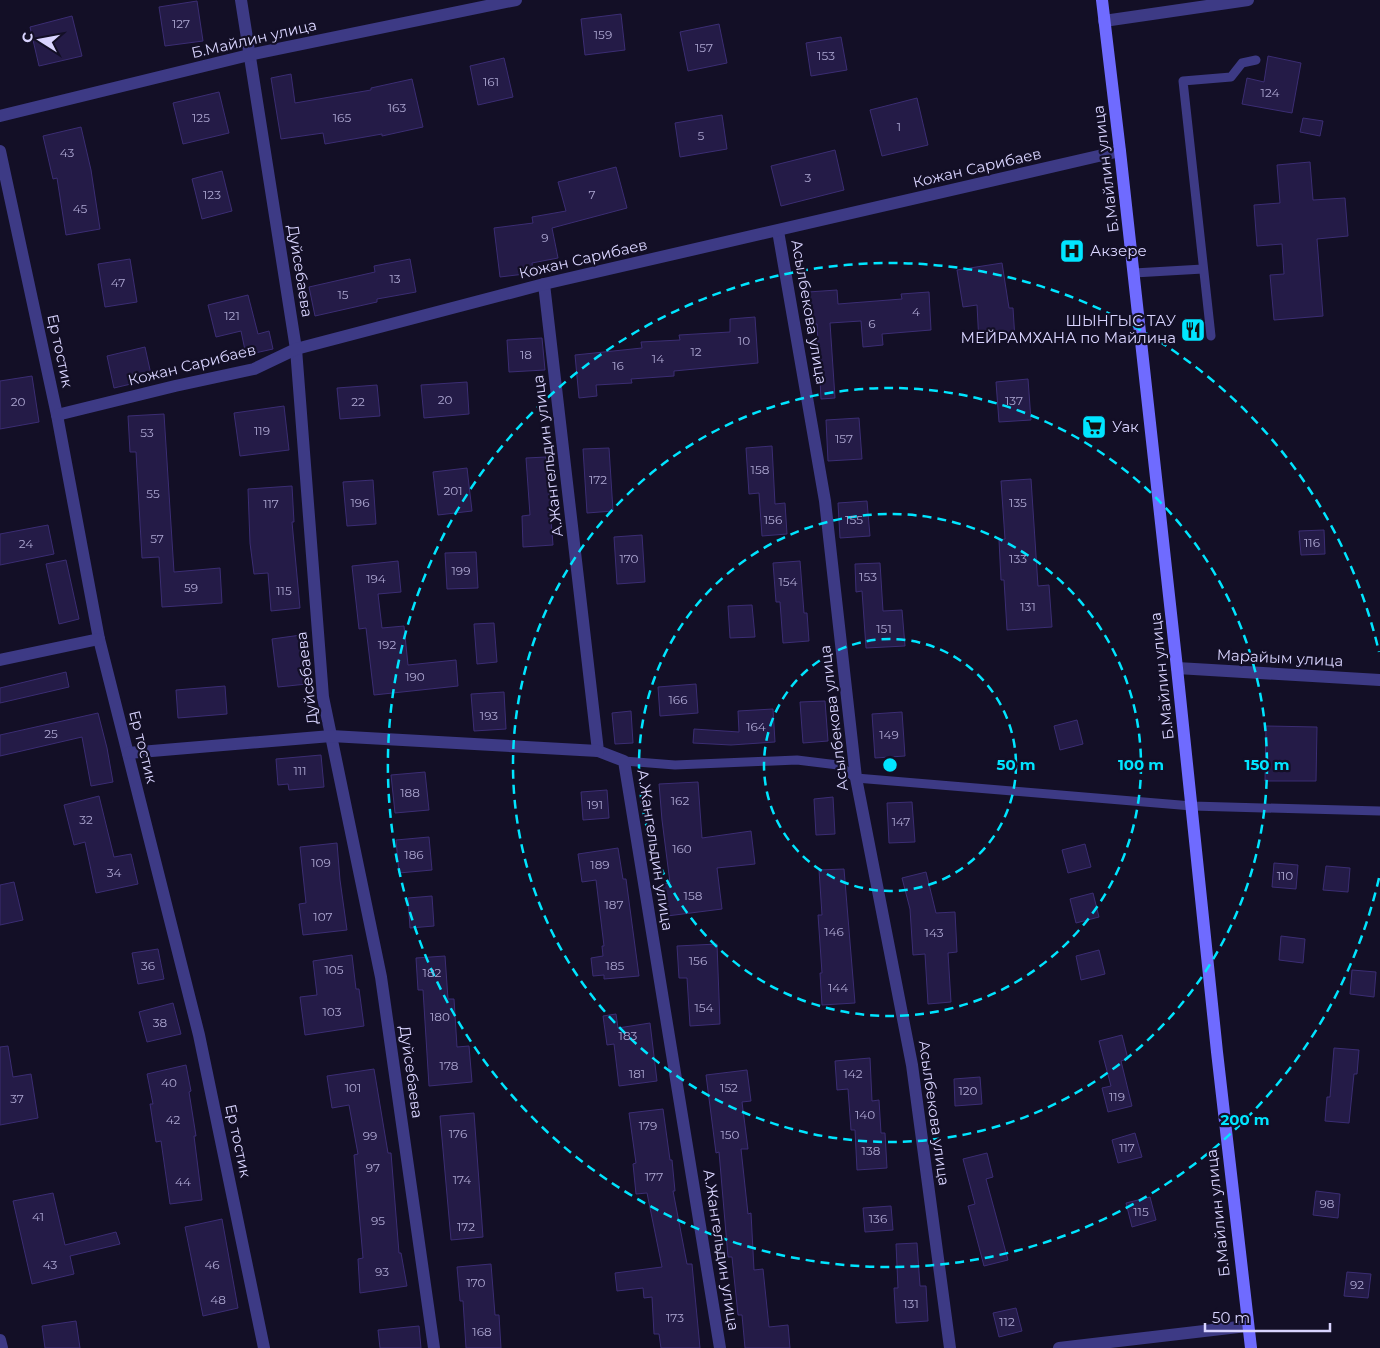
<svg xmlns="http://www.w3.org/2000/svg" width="1380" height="1348" font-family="Montserrat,sans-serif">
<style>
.building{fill:#241b47;stroke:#3b2d73}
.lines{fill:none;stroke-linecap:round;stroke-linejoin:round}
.lane{stroke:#3d3a85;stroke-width:9}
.street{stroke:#3d3a85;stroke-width:12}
.secondary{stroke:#6f6bff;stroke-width:12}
.ring{fill:none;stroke:#00e5ff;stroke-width:2.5;stroke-dasharray:9 6}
.labels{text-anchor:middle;stroke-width:4.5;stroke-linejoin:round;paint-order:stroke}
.number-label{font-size:12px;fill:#aca6d1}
.street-label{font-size:15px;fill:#d9d4ff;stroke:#130f26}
.poi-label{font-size:15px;fill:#d9d4ff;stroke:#130f26;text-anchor:start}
.centre{fill:#00e5ff;stroke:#130f26;stroke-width:2.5}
.ring-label{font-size:15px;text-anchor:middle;font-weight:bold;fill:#00e5ff;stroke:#130f26;stroke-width:4.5;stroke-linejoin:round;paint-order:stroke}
</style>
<rect width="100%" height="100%" fill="#130f26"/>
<g class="building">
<path d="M197 1 203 41 165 46 159 7Z"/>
<path d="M621 14 625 50 585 55 581 19Z"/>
<path d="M72 16 82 56 39 66 30 27Z"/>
<path d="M719 24 727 63 688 71 680 32Z"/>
<path d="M841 37 847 70 811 76 806 43Z"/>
<path d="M1268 56 1301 63 1292 113 1242 104 1247 78 1264 82Z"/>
<path d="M504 58 513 97 478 105 470 66Z"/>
<path d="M291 74 295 103 371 90V88L412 79 423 127 382 136V134L325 144 323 133 281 139 271 78Z"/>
<path d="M219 92 229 133 183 144 173 103Z"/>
<path d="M917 98 928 145 882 156 870 110Z"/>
<path d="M722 115 727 149 680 157 675 123Z"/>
<path d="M1303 118 1323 121 1320 136 1300 132Z"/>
<path d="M81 127 91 170 100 229 66 235 57 178 53 179 43 136Z"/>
<path d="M835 150 844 190 781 206 771 166Z"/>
<path d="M1310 162 1313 200 1345 198 1348 236 1317 239 1323 316 1274 320 1270 275 1284 274 1282 244 1257 246 1254 205 1280 203 1277 165Z"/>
<path d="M616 167 627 208 552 228 558 258 532 263 533 273 500 277 494 228 533 223 532 217 566 211 558 182Z"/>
<path d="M222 171 232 211 202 219 192 179Z"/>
<path d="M130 259 137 302 105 307 98 264Z"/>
<path d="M410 259 416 292 377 299V302L315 316 309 287 375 272 374 266Z"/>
<path d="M1002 263 1009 308H1013L1015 340 979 343 977 305 963 307 957 270Z"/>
<path d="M837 290 838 304 902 299 901 294 929 292 931 330 882 334 883 345 863 347 861 321 830 323 835 398 821 399 817 324H810L808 292Z"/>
<path d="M248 295 258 334 269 331 273 349 246 355 241 331 216 337 208 305Z"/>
<path d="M755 317 758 363 674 371V376L631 379 632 383 596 385 597 396 579 398 575 355 642 348 641 342 680 340 679 335 730 332V319Z"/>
<path d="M542 338 545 370 509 372 507 340Z"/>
<path d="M145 347 152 379 114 388 107 356Z"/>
<path d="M32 376 39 422 0 429V381Z"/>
<path d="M1028 379 1031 420 999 422 996 382Z"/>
<path d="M467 382 469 414 424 418 421 385Z"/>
<path d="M377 385 380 416 340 419 337 388Z"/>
<path d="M284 406 289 450 240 456 234 413Z"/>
<path d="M164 414 174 572 220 568 222 603 162 607 159 557 142 558 136 452H130L128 416Z"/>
<path d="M859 418 862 459 828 461 826 420Z"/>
<path d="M772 446 775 504 785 503 787 534 762 536 759 493 749 494 746 448Z"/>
<path d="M609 448 613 511 587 513 583 449Z"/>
<path d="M546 457 553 545 523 547 522 516 530 515 526 458Z"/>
<path d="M467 468 472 511 438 515 433 472Z"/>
<path d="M1031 479 1038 586 1049 585 1052 627 1007 630 1004 580H1001L999 540 1005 539 1001 481Z"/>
<path d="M373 480 376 524 347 526 343 482Z"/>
<path d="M292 486 294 522H292L300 608 271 611 268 573 254 574 250 543 248 489Z"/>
<path d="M867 501 870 536 840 538 838 503Z"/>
<path d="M48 525 54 554 0 565V534Z"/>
<path d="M1324 530 1325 554 1301 555 1299 531Z"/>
<path d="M642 535 645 582 617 584 614 537Z"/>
<path d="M476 552 478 588 447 589 445 553Z"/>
<path d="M66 560 79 619 59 624 46 564Z"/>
<path d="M398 561 401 592 378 594 382 628 404 626 408 665 456 660 458 686 374 695 366 628 359 629 352 566Z"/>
<path d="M800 561 804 613H807L809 641 783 643 780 602H776L773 563Z"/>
<path d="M880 563 883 611 902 610 905 646 866 648 862 591 856 592 855 564Z"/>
<path d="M752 605 755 637 730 638 728 606Z"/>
<path d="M494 623 497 662 477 664 474 624Z"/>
<path d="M301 635 307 684 278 687 272 639Z"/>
<path d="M66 672 69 687 0 703V688Z"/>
<path d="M696 684 698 713 660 716 658 687Z"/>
<path d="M225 686 227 714 178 718 176 690Z"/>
<path d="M504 692 506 729 474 731 471 694Z"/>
<path d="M825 701 828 741 803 743 800 702Z"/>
<path d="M773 709 775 742 731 745 693 743 694 729 739 732 738 711Z"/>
<path d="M631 711 633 743 615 744 612 713Z"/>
<path d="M902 712 905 756 875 758 872 714Z"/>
<path d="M98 713 107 748 113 782 91 786 82 737 0 756V735Z"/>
<path d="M1077 720 1083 744 1060 750 1054 726Z"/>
<path d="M1266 726 1317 727 1316 781H1265Z"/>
<path d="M321 755 324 787 289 790 288 784 278 785 276 759Z"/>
<path d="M425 772 429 810 395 813 391 775Z"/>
<path d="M698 782 702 838 751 831 755 864 717 868 722 909 667 916 663 884 670 883 662 820 659 784Z"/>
<path d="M607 790 609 818 583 820 581 792Z"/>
<path d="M99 796 114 857 131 854 138 884 96 893 85 842 74 845 64 805Z"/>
<path d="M833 797 835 834 816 835 814 799Z"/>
<path d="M912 802 915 842 889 843 887 803Z"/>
<path d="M429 837 432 870 399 873 396 840Z"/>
<path d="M337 843 340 880 347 930 303 935 299 904 306 903 300 847Z"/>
<path d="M1085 844 1091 867 1068 873 1062 850Z"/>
<path d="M618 848 623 879H626L639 976 604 979V975L593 976 591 958 603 956 602 946H604L596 880 582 882 578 854Z"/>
<path d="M1274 863 1298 865 1296 889 1272 887Z"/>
<path d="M1326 866 1350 868 1348 892 1323 890Z"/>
<path d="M844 869 855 1003 822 1005 820 973H822L818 915H822L819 870Z"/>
<path d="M926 872 936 913 955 912 957 952 948 953 951 1002 928 1004 925 954 913 955 910 909 902 878Z"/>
<path d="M14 882 23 920 0 925V885Z"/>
<path d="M1093 893 1099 917 1076 923 1070 899Z"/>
<path d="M432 896 434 926 410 928 408 898Z"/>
<path d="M1281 936 1305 939 1303 963 1279 960Z"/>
<path d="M717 944 720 1024 690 1026 687 978H679L677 946Z"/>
<path d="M158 949 164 979 138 984 132 953Z"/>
<path d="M1099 950 1105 974 1081 980 1076 956Z"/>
<path d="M352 955 356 989H359L364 1026 305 1035 300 997 317 995 313 961Z"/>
<path d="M445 956 448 999H454L457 1047 469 1046 472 1082 429 1086 423 990H418L416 958Z"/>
<path d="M1352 970 1376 972 1374 997 1350 994Z"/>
<path d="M173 1003 181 1034 147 1042 139 1012Z"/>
<path d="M616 1014 618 1028 650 1023 657 1081 619 1086 614 1044 607 1045 603 1016Z"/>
<path d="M1122 1035 1128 1059 1121 1061 1132 1106 1108 1112 1102 1088 1111 1086 1099 1041Z"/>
<path d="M8 1046 13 1077 31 1074 38 1118 0 1125V1047Z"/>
<path d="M1334 1048 1359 1050 1357 1074H1354L1349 1123 1325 1121 1327 1097H1330Z"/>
<path d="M870 1058 872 1101 879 1100 881 1133H885L887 1168 857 1170 855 1130H851L848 1089 837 1090 835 1061Z"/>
<path d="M186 1065 191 1091 189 1092 196 1136H194L202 1200 170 1204 161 1141 156 1142 150 1104H153L147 1074Z"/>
<path d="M374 1069 388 1153H391L399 1253H401L407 1286 360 1293 358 1259 363 1258 354 1155 358 1154 349 1105 332 1108 327 1076Z"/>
<path d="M747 1070 751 1101 742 1102 748 1149H741L748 1214 751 1213 754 1270 763 1269 769 1327 788 1325 790 1348H745L742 1315H738L732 1257H728L719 1152 716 1153 706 1075Z"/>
<path d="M980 1077 982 1104 955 1106 954 1079Z"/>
<path d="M663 1109 670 1160H672L675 1191H673L687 1264H692L700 1348H661L659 1334H654L652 1297 644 1298 643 1288 617 1291 615 1273 662 1267 647 1193 636 1194 633 1164 636 1163 629 1113Z"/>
<path d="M474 1113 483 1237 451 1240 440 1116Z"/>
<path d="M1135 1133 1142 1157 1118 1163 1112 1140Z"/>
<path d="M987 1153 993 1177 986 1179 1008 1260 984 1266 968 1206 975 1204 963 1159Z"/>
<path d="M1316 1191 1340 1194 1338 1218 1313 1215Z"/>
<path d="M53 1193 65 1245 116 1232 120 1244 70 1256 74 1274 32 1284 13 1201Z"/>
<path d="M1150 1197 1156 1220 1132 1227 1126 1203Z"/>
<path d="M891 1206 893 1230 865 1232 863 1208Z"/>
<path d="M222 1219 238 1308 203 1316 185 1227Z"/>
<path d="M917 1243 920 1286H926L928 1321 896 1323 894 1288H898L896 1244Z"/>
<path d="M491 1264 495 1315H499L501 1348H466L463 1301H460L457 1267Z"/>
<path d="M1347 1272 1371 1274 1368 1298 1344 1296Z"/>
<path d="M1016 1308 1022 1331 999 1337 993 1313Z"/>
<path d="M76 1321 80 1348H45L42 1326Z"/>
<path d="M419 1326 421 1348H380L378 1330Z"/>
</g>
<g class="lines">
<g class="lane">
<path d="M1134 273 1203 269"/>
<path d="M1211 336 1183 81 1231 77 1242 63 1256 60"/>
<path d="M624 761 675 765 797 760 838 765 856 778 1192 806 1380 811"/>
</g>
<g class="street">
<path d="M241 0 296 349 323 697 381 977 434 1348"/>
<path d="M1104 21 1248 0"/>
<path d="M0 116 249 55 516 0"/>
<path d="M0 151 57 415 99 639 199 1035 264 1348"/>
<path d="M778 231 825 501 856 778 912 1065 950 1348"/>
<path d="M544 284 598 751 624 761 720 1348"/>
<path d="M57 415 175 386 254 369 296 349 544 284 1120 151"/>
<path d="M0 660 99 639"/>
<path d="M1177 668 1380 680"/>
<path d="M128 753 331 736 598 751"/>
<path d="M0 1340 2 1348"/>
<path d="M1059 1348 1247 1326"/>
</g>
<path class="secondary" d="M1102 0 1120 151 1177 668 1217 1052 1251 1348"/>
</g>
<g class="ring">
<circle cx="890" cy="765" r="126"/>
<circle cx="890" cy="765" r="251"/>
<circle cx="890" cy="765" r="377"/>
<path d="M1379 878A502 502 0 1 1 1379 652"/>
</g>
<defs>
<symbol id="hospital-square" viewBox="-11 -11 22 22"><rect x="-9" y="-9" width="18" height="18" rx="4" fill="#00e5ff" stroke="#130f26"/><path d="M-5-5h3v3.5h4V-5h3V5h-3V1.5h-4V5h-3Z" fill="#111"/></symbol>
<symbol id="restaurant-square" viewBox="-11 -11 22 22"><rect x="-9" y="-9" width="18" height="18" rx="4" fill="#00e5ff" stroke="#130f26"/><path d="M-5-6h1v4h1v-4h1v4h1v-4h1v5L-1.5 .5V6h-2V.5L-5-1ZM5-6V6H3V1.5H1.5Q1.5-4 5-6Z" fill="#111"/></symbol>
<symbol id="supermarket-square" viewBox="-11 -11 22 22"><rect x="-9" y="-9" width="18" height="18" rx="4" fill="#00e5ff" stroke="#130f26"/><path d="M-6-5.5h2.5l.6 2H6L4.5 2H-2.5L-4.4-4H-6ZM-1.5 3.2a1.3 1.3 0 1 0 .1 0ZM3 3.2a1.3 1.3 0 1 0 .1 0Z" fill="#111"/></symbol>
</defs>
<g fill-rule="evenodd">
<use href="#hospital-square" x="1058" y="237" width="28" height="28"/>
<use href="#restaurant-square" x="1179" y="316" width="28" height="28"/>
<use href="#supermarket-square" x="1080" y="413" width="28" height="28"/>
</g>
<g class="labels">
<g class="number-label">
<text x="181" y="28">127</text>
<text x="603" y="39">159</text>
<text x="704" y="52">157</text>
<text x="826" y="60">153</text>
<text x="491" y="86">161</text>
<text x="1270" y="97">124</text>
<text x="397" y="112">163</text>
<text x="201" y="122">125</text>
<text x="342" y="122">165</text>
<text x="899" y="131">1</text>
<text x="701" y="140">5</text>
<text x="67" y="157">43</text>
<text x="808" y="182">3</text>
<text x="212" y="199">123</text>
<text x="592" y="199">7</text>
<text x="80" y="213">45</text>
<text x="545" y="242">9</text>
<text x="395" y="283">13</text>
<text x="118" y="287">47</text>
<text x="343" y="299">15</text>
<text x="916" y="316">4</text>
<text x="232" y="320">121</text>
<text x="872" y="328">6</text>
<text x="744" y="345">10</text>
<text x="696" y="356">12</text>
<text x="526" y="359">18</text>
<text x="658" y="363">14</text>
<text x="618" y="370">16</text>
<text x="445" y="404">20</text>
<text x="1014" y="405">137</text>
<text x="18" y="406">20</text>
<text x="358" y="406">22</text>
<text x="262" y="435">119</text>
<text x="147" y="437">53</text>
<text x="844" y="443">157</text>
<text x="760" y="474">158</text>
<text x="598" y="484">172</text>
<text x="453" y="495">201</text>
<text x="153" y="498">55</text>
<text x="360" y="507">196</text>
<text x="1018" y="507">135</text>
<text x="271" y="508">117</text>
<text x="773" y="524">156</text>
<text x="854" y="524">155</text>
<text x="157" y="543">57</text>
<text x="1312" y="547">116</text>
<text x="26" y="548">24</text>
<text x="629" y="563">170</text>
<text x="1018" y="563">133</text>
<text x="461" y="575">199</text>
<text x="868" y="581">153</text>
<text x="376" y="583">194</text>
<text x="788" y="586">154</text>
<text x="191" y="592">59</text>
<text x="284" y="595">115</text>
<text x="1028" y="611">131</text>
<text x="884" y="633">151</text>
<text x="387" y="649">192</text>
<text x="415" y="681">190</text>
<text x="678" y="704">166</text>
<text x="489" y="720">193</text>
<text x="756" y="731">164</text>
<text x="51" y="738">25</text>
<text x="889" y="739">149</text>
<text x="300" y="775">111</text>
<text x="410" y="797">188</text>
<text x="680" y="805">162</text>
<text x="595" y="809">191</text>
<text x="86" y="824">32</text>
<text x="901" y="826">147</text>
<text x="682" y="853">160</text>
<text x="414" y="859">186</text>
<text x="321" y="867">109</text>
<text x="600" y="869">189</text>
<text x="114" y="877">34</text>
<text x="1285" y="880">110</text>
<text x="693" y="900">158</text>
<text x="614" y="909">187</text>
<text x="323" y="921">107</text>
<text x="834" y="936">146</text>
<text x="934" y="937">143</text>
<text x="698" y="965">156</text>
<text x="148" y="970">36</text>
<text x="615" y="970">185</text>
<text x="334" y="974">105</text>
<text x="432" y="977">182</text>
<text x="838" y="992">144</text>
<text x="704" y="1012">154</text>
<text x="332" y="1016">103</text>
<text x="440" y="1021">180</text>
<text x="160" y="1027">38</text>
<text x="628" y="1040">183</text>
<text x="449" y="1070">178</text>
<text x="637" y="1078">181</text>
<text x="853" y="1078">142</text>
<text x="169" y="1087">40</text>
<text x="353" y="1092">101</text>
<text x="729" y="1092">152</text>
<text x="968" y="1095">120</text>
<text x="1117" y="1101">119</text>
<text x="17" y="1103">37</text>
<text x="865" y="1119">140</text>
<text x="173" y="1124">42</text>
<text x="648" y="1130">179</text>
<text x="458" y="1138">176</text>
<text x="730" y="1139">150</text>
<text x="370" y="1140">99</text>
<text x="1127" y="1152">117</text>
<text x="871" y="1155">138</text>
<text x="373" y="1172">97</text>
<text x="654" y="1181">177</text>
<text x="462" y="1184">174</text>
<text x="183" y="1186">44</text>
<text x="1327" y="1208">98</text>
<text x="1141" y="1216">115</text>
<text x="38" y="1221">41</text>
<text x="878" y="1223">136</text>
<text x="378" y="1225">95</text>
<text x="466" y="1231">172</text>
<text x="50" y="1269">43</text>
<text x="212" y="1269">46</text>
<text x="382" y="1276">93</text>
<text x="476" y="1287">170</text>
<text x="1357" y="1289">92</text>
<text x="218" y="1304">48</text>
<text x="911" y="1308">131</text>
<text x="675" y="1322">173</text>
<text x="1007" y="1326">112</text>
<text x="482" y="1336">168</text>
</g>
<g class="street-label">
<text transform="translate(254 39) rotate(-13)" y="5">Б.Майлин улица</text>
<text transform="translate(977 168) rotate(-13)" y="5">Кожан Сарибаев</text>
<text transform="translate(1106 169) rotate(-97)" y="5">Б.Майлин улица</text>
<text transform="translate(583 259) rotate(-13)" y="5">Кожан Сарибаев</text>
<text transform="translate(300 271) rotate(81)" y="5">Дуйсебаева</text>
<text transform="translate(809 312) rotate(80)" y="5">Асылбекова улица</text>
<text transform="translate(60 351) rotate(78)" y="5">Ер тостик</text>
<text transform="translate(192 365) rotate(-14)" y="5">Кожан Сарибаев</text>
<text transform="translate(548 456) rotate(-97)" y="5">А.Жангельдин улица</text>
<text transform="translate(1280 658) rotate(3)" y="5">Марайым улица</text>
<text transform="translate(1162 676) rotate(-96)" y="5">Б.Майлин улица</text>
<text transform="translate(307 678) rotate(-97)" y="5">Дуйсебаева</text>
<text transform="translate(834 718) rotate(-97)" y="5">Асылбекова улица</text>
<text transform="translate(143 747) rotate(76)" y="5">Ер тостик</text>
<text transform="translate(655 850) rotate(81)" y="5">А.Жангельдин улица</text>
<text transform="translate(411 1072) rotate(82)" y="5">Дуйсебаева</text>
<text transform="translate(934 1113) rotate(82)" y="5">Асылбекова улица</text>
<text transform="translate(238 1141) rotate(78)" y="5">Ер тостик</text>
<text transform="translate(1218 1213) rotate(-96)" y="5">Б.Майлин улица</text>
<text transform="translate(721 1250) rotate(81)" y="5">А.Жангельдин улица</text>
</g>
<g class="poi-label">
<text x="1090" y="256">Акзере</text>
<text x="1176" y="326" text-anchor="end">ШЫНГЫС ТАУ<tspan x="1176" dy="17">МЕЙРАМХАНА по Майлина</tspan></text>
<text x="1112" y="432">Уак</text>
</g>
</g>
<circle cx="890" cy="765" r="8" class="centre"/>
<g class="ring-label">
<text x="1016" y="770">50 m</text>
<text x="1141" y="770">100 m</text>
<text x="1267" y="770">150 m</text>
<text x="1245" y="1125">200 m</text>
</g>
<g transform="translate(40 40) rotate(281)" stroke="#130f26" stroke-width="4" paint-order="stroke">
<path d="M0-4L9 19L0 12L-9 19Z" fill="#d9d4ff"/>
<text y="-8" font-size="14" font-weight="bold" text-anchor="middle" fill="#d9d4ff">С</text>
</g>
<path d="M1205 1323v8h125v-8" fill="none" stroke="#d9d4ff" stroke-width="2.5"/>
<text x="1212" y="1323" font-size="15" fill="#d9d4ff" stroke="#130f26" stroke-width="4" paint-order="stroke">50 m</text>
</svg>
